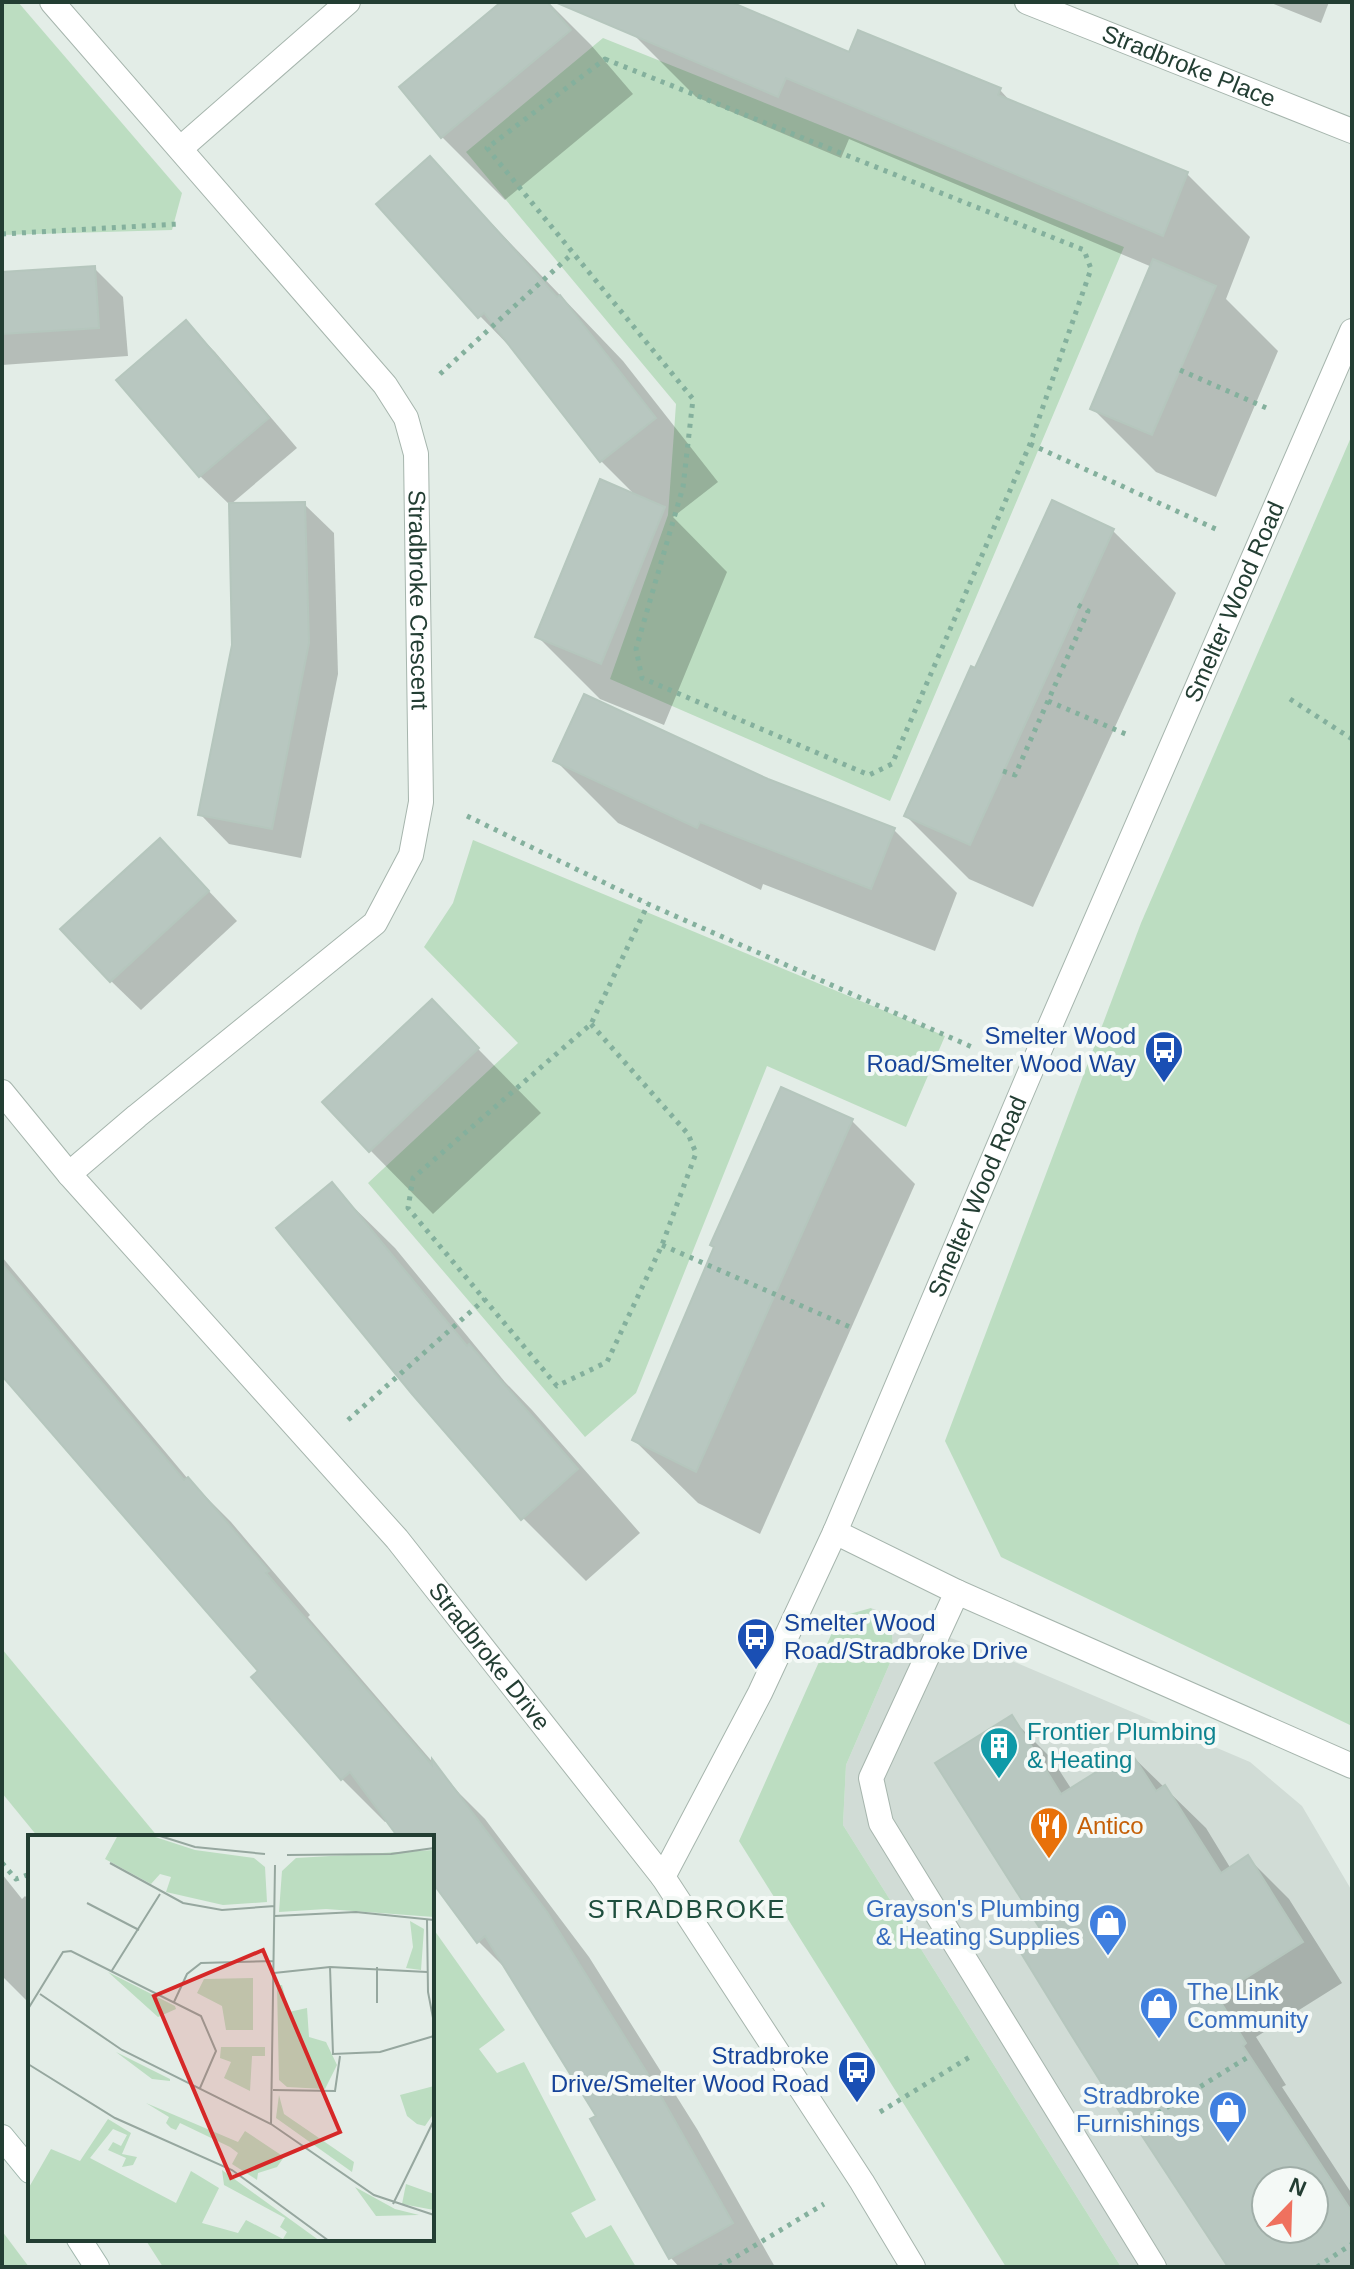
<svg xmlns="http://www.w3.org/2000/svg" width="1354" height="2269" font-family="Arial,sans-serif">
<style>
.built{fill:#d1dcd6;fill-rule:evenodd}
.green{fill:#bcddc1}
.shadow{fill:#0003;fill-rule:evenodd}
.building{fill:#b8c7c0;stroke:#b5c6bd;stroke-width:2;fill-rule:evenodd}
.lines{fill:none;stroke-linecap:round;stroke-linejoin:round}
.lane-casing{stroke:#a6b5ad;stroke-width:26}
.street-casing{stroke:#a6b5ad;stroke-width:26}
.secondary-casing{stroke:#a1b8ae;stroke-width:26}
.path{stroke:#84b09d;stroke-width:5;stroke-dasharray:4 6;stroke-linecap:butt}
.lane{stroke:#fff;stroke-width:24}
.street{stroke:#fff;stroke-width:24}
.secondary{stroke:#fff;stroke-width:24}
.labels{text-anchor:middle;stroke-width:8;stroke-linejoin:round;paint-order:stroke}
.street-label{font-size:24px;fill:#233e33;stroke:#f4f9f6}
.transit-label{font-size:24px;fill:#164399;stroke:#f4f9f6;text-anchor:end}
.culture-label{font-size:24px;fill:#0d838f;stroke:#f4f9f6;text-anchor:start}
.food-label{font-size:24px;fill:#c56008;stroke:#f4f9f6;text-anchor:start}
.shop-label{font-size:24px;fill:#366cbe;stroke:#f4f9f6;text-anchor:end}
.neighbourhood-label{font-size:26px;letter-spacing:2px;fill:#1f4f3e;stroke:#f4f9f6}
.inset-road{fill:none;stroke:#96a79f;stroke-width:2}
.view{fill:#d62828;fill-opacity:0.15;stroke:#d62828;stroke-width:4}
.inset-edge{fill:none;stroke:#233e33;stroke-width:4}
</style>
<rect width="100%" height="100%" fill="#e3ede7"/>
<path class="built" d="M871 1608 1017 1663 1250 1762 1302 1806 1352 1891V2267H1121L843 1825 846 1765 893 1656 892 1631ZM1266 2181H1314V2229H1266Z"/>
<g class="green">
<path d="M2 2H18L182 193 172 230 2 235Z"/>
<path d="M603 38 1124 247 890 801 610 679 668 515 676 404 466 152Z"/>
<path d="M1352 435V1726L1001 1557 945 1441 1141 923Z"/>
<path d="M473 840 945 1036 906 1127 767 1066 636 1393 585 1437 368 1183 518 1043 424 947 453 903Z"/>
<path d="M871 1608 892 1631 893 1656 846 1765 843 1825 1121 2267H1006L739 1841 839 1617Z"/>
<path d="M2 1649 158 1837H38L2 1793Z"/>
<path d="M432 1927 505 2030 479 2049 497 2073 524 2062 596 2200 571 2213 586 2238 611 2225 636 2267H163L145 2239H432Z"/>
<path d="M2 2231 29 2267H2Z"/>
</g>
<g class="shadow">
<path d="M504 2H548L591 45 633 94 505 200 442 137Z"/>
<path d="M646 2H726L850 55 1000 90 1012 103 1187 174 1250 237 1226 299 1278 351 1216 497 1156 472 1092 408 1152 267 849 139 841 158 696 97 633 34Z"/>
<path d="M1269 2H1329L1321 23Z"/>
<path d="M430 159 623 361 718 482 673 517 727 572 664 725 600 699 537 636 637 497 601 461 521 358 480 316Z"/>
<path d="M94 268 123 297 128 356 2 365V274Z"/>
<path d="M186 323 215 352 297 448 230 505 200 476Z"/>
<path d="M304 504 334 533 338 674 301 858 229 844 200 814Z"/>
<path d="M1112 530 1176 593 1033 907 969 879 906 816 976 671Z"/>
<path d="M555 760 894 830 957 893 935 951 763 884 761 890 618 823Z"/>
<path d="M189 870 237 921 141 1010 111 981Z"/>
<path d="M432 1002 541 1113 433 1214 370 1150Z"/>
<path d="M852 1121 915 1184 760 1534 698 1503 634 1440Z"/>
<path d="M331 1185 395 1248 505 1382 532 1410 640 1533 586 1581 523 1518Z"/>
<path d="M2 1257 188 1479 231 1522 310 1615 308 1617 460 1794 485 1819 589 1957 697 2129 775 2267H679L671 2258 593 2119 599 2116 511 1974 478 1941 432 1879V1837H401L388 1820 385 1822 342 1779 261 1671 2 1357Z"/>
<path d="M1011 1718 1052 1759 1072 1790 1130 1754 1206 1828 1231 1869 1248 1858 1289 1899 1342 1983 1256 2037 1286 2085 1282 2087 1352 2194V2267H1231L1146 2138 1125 2118 1049 1939ZM1266 2181H1314V2229H1266Z"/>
<path d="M2 1874 22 1899 25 1896 30 1901V2004L2 1976Z"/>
</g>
<g class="building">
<path d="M501 2H547L571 30 441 138 399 87Z"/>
<path d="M555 2H731L849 52 858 30 1001 88 998 95 1188 172 1163 236 786 78 778 97Z"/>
<path d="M430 156 557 297 560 295 656 418 600 462 484 313 478 318 376 204Z"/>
<path d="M1153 259 1216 286 1152 435 1090 409Z"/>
<path d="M95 266 99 328 2 334V272Z"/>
<path d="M186 320 269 418 199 477 116 380Z"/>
<path d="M600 479 665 507 601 664 535 637Z"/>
<path d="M1052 500 1114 529 970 845 904 816 971 666 975 668Z"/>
<path d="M305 502 309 643 272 829 198 815 232 645 229 503Z"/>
<path d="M584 694 768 779 895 828 871 889 700 822 697 828 553 761Z"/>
<path d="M160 838 209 891 110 982 60 929Z"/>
<path d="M432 999 479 1048 369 1152 322 1102Z"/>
<path d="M781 1087 853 1119 696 1472 632 1440 714 1247 710 1245Z"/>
<path d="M332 1182 467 1346 469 1344 578 1469 521 1520 412 1394 276 1228Z"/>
<path d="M2 1264 184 1480 188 1477 269 1571 266 1573 432 1765V1759L547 1912 654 2084 733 2223 669 2259 590 2119 596 2116 485 1936 477 1943 432 1882V1837H398L350 1772 341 1780 251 1677 258 1671 2 1376Z"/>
<path d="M1012 1715 1061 1794 1130 1751 1156 1791 1165 1785 1221 1873 1248 1855 1303 1942 1217 1996 1246 2043 1243 2046 1352 2212V2267H1228L1129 2116 1124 2119 1072 2036 1021 1953 1046 1938 935 1763ZM1266 2181H1314V2229H1266Z"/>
</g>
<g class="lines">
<defs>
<path id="lane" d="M957 1592 871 1778 881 1823 1154 2267"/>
<g id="street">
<path id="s1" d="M52 2 385 385 406 418 416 454 421 802 411 855 375 923 137 1116 69 1174"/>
<path id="s2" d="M1027 2 1352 131"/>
<path d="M181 148 348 2"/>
<path id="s3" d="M2 1092 69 1174 397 1539 663 1877 862 2182 913 2267"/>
<path d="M835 1532 957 1592 1352 1766"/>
<path id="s4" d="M663 1877 760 1693 835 1532 1037 1056 1352 331"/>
</g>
<g id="secondary">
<path d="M2 2137 30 2171"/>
<path d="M79 2239 97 2267"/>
</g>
</defs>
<use href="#lane" class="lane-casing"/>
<use href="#street" class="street-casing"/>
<use href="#secondary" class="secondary-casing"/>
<g class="path">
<path d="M605 59 1084 250 1091 269 1030 444 892 764 869 775 642 678 636 649 683 487 693 399 487 148Z"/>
<path d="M2 234 178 224"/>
<path d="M1180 370 1271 410"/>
<path d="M440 374 573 253"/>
<path d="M1030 444 1218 530"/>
<path d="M1290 699 1352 739"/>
<path d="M1048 701 1128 735"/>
<path d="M1003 771 1015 775 1088 611 1078 605"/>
<path d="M467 816 648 904 972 1047"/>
<path d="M591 1024 688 1134 696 1153 662 1245 607 1362 557 1386 408 1208 413 1178 591 1024 648 904"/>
<path d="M662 1245 850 1327"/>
<path d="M348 1420 485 1299"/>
<path d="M2 1863 16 1879 27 1875 30 1878"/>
<path d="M880 2112 973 2055"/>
<path d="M1124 2134 1248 2057"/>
<path d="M719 2267 824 2204"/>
<path d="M1317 2267 1352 2244"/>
</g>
<use href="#lane" class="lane"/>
<use href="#street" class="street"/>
<use href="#secondary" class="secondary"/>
</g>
<defs>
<symbol id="bus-pin" viewBox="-11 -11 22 30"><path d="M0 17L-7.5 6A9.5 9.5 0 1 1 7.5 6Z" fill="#1a4fb4" stroke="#f4f9f6"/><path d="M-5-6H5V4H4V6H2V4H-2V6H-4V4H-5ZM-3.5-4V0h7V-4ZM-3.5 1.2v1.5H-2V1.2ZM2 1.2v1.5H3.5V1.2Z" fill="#fff"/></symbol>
<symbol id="building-pin" viewBox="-11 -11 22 30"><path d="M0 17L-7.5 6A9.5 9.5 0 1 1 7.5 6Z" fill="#0f9aa8" stroke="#f4f9f6"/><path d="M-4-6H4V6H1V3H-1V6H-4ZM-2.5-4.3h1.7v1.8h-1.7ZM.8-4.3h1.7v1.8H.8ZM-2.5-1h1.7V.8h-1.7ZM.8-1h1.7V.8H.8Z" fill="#fff"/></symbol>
<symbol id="restaurant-pin" viewBox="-11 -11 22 30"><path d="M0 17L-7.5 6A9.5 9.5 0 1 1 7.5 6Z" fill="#e8710a" stroke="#f4f9f6"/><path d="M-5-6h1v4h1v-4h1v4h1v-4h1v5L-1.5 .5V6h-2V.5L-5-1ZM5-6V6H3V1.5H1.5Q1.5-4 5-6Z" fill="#fff"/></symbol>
<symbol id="shop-pin" viewBox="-11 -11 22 30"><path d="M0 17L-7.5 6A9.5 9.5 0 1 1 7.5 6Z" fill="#3f7fe0" stroke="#f4f9f6"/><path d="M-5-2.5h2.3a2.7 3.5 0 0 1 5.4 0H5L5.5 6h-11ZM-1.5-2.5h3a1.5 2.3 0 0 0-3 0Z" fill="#fff"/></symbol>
</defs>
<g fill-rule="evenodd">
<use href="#bus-pin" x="1142" y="1028" width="44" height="60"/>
<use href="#bus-pin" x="734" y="1615" width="44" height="60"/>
<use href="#building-pin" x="977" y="1724" width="44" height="60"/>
<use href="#restaurant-pin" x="1027" y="1804" width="44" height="60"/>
<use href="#shop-pin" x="1086" y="1901" width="44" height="60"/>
<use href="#shop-pin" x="1137" y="1984" width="44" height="60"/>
<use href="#bus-pin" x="835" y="2048" width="44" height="60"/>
<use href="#shop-pin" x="1206" y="2088" width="44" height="60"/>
</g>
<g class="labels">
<g class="street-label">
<text dy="8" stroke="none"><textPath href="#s2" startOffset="174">Stradbroke Place</textPath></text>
<text dy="8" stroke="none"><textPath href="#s1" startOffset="730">Stradbroke Crescent</textPath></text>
<text dy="8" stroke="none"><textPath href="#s4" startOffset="1398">Smelter Wood Road</textPath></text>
<text dy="8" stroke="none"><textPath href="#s4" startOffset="750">Smelter Wood Road</textPath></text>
<text dy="8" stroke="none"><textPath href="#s3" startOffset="746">Stradbroke Drive</textPath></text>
</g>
<g class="transit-label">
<text x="1136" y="1044">Smelter Wood<tspan x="1136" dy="28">Road/Smelter Wood Way</tspan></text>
<text x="784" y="1631" text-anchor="start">Smelter Wood<tspan x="784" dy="28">Road/Stradbroke Drive</tspan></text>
<text x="829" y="2064">Stradbroke<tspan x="829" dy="28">Drive/Smelter Wood Road</tspan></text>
</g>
<g class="culture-label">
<text x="1027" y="1740">Frontier Plumbing<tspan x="1027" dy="28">&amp; Heating</tspan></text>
</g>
<g class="food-label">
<text x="1077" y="1834">Antico</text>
</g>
<g class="shop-label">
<text x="1080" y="1917">Grayson's Plumbing<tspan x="1080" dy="28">&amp; Heating Supplies</tspan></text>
<text x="1187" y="2000" text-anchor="start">The Link<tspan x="1187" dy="28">Community</tspan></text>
<text x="1200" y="2104">Stradbroke<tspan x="1200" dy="28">Furnishings</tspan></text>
</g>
<g class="neighbourhood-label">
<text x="687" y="1918">STRADBROKE</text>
</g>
</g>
<g transform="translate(28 1835)">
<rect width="406" height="406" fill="#e3ede7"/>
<path d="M90 0H121L167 15 226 23 237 32 239 67 195 70 138 57 143 42 132 39 123 49 77 24ZM406 15V82L298 74 251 77 254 36 268 23ZM382 86 396 94 393 135 378 133 385 112ZM80 137 147 171 148 174 130 182ZM225 143V195H198L194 171 169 158 176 144ZM249 150H254L261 177 279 173 281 202 298 207 309 230 297 254 259 252 251 245ZM193 212H237V221H224L222 256 196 243 203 227 192 223ZM88 217 142 244V246L124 244ZM406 251V278L397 291 389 289 379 281 372 260ZM251 260 256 279 326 327 324 337 248 283ZM118 268 210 307 217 296 256 322 249 332 230 338 229 345 204 329 210 318 202 312 152 288 148 295 143 293 138 288 141 282ZM80 284 103 298 94 319 109 322 105 330 94 332 98 323 80 315 85 307 93 311 99 300 85 294 62 323 148 368 163 336 191 353 174 388 210 398 218 385 255 404 259 397 252 392 257 383 196 350 194 335 292 406H0V354L23 314 52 326ZM378 349 406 359V375L374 369ZM327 352 367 374 391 380 348 381Z" fill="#bcddc1"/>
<path class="inset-road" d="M129 0 167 12 237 19M259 20 363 19 406 13M82 28 155 68 194 75 247 71M59 68 111 95M247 81 328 77 406 85M399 85 400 157 406 188M302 132 305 219 352 217 406 201M349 132V168M83 137 132 59M246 138 302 132 399 137M12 159 94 215 243 289 346 360 406 380M146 167 159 139 173 128 246 126M0 174 35 117 43 116 173 181 188 216 172 253M0 229 87 283 204 335 301 406M245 255 307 256 312 221M243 289 247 30M365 369 406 285"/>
<path class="view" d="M235 115 312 297 203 343 126 161Z"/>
<rect width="406" height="406" class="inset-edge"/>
</g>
<rect width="1354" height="2269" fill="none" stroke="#233e33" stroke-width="8"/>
<g transform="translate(1290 2205) rotate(23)"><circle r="38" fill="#f4f9f6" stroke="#a0aea8" stroke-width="2"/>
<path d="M0-6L14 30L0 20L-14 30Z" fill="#ef715e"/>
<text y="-12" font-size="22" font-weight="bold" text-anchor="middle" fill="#233e33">N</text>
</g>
</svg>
